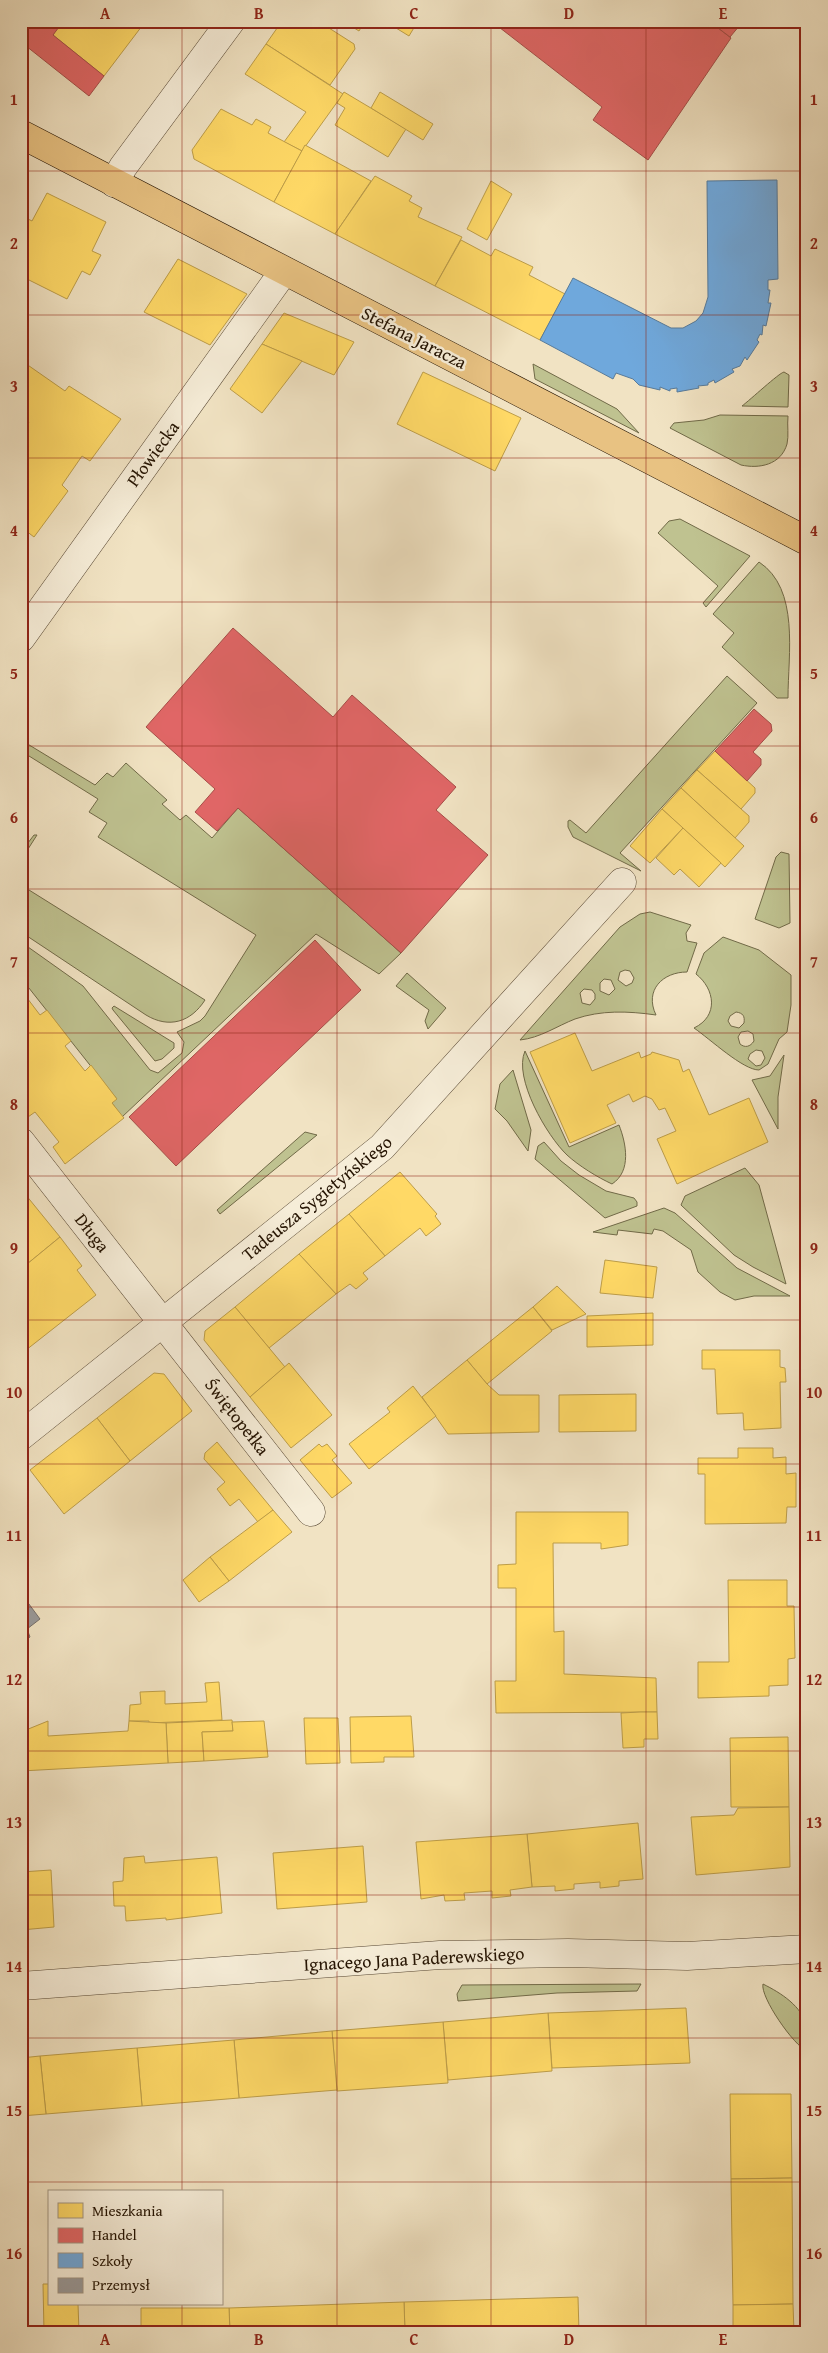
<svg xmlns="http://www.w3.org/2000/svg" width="828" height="2353" font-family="'Gentium Book Plus',serif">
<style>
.green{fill:#bfc290;stroke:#716a48;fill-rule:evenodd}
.homes{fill:#ffd966;stroke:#bd9d48}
.shops{fill:#e06666;stroke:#a74d48}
.schools{fill:#6fa8dc;stroke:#587b9a}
.industry{fill:#999;stroke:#76706b}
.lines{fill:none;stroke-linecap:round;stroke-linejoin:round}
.minor-casing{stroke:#564632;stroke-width:29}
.major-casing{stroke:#231201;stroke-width:29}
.minor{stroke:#f6edd8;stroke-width:28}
.major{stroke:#e8c282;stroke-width:28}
.grid{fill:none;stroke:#8f2418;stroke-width:1;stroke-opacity:0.55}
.labels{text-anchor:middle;stroke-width:5;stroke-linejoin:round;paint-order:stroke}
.street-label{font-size:18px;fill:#231201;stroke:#f6edd8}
.neatline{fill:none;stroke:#8f2418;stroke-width:2}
.grid-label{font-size:16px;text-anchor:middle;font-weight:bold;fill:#8f2418}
</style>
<rect width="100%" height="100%" fill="#f1e3c3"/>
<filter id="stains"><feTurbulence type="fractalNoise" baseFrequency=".004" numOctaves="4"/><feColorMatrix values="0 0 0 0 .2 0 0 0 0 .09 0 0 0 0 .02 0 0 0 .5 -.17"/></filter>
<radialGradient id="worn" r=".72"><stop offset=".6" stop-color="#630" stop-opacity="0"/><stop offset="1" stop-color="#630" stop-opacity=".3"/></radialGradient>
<g class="green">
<path d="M533 364 617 409 639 433 535 379Z"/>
<path d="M784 372 789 375 788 407 742 406C750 400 779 373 784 372Z"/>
<path d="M720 415 788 416C787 425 789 436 787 444 781 465 759 469 741 465L670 428 674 423 704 420Z"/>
<path d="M680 519 750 556 706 607 703 603 718 586 658 533 669 521Z"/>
<path d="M759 562C800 589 788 654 788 698H777L722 647 734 633 713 614Z"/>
<path d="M727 676 757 703 620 853 641 871 573 837 568 827V821L570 820 586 833Z"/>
<path d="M21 740 95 785 107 773 113 777 126 763 167 800 162 804 180 820 186 815 212 838 238 808 401 953 379 974 316 934 122 1117 112 1103 116 1098 21 978V942L83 986 150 1070 158 1073 182 1053 184 1042 177 1032 200 1021 205 1016 256 935 98 837 107 823 89 812 98 799 21 751Z"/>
<path d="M34 835H37L21 860V852Z"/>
<path d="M781 852 789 854 790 923 779 928 755 919 776 857Z"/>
<path d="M21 885 205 1000C191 1022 169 1029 146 1015L21 932Z"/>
<path d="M650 912 691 925 686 933 687 941 697 943 687 972C663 972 644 990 656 1015 628 1011 601 1010 575 1019 557 1026 540 1038 520 1040L620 927 640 914ZM625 970 630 971 634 978 632 983 626 986 618 980 620 972ZM604 979 611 980 615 989 609 995 600 991V983ZM584 989 592 990 595 994V999L590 1005 582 1003 580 993Z"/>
<path d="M723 937 759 950 791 975V1005L787 1032 779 1039 768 1064 759 1070C743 1070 710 1039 694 1028 719 1016 715 989 696 974L704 953ZM736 1012C743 1013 745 1016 744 1023L739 1028 731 1026 728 1021 730 1016ZM748 1031 753 1034 754 1041C750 1047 745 1048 740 1044L738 1037 741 1032ZM756 1050 762 1051 765 1058 761 1065 756 1066 748 1059 750 1054Z"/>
<path d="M407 973 446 1008 428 1029 425 1021 429 1010 396 986Z"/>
<path d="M114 1006 174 1043V1048L162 1059 155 1061 113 1010 112 1008Z"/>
<path d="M525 1051 569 1147 619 1125C626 1143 632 1171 612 1184 597 1177 579 1166 567 1155 547 1136 513 1078 525 1051Z"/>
<path d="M784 1055 778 1097V1129L752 1080 770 1076Z"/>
<path d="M513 1070 531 1130 528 1151 507 1121 495 1109 500 1084Z"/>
<path d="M305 1132 317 1135 220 1214 217 1210Z"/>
<path d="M544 1142 561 1161 579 1175 606 1191 634 1198 637 1202V1206L605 1218 535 1159 538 1146Z"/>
<path d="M745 1168 759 1185 786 1284 753 1267 734 1255 681 1205 685 1196Z"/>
<path d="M664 1208 675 1213 737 1268 790 1296H754L735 1300 720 1292 698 1272 691 1250 663 1231 654 1229 652 1234 618 1230 617 1235 593 1232Z"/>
<path d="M641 1984 637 1991 557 1993 458 2001 457 1994 462 1985Z"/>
<path d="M763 1984C781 1993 802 2006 807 2027 808 2034 807 2044 807 2051 794 2046 760 1997 763 1984Z"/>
</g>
<g class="homes">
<path d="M61 21H145V22L104 76 53 35Z"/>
<path d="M282 21H318L354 44 355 49 330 85 266 44Z"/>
<path d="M343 21H365L359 31Z"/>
<path d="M401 21H418L409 36 396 28Z"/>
<path d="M266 44 343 94 302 151 284 142 306 112 245 74Z"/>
<path d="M344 92 406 129 388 157 335 125 345 108 337 103Z"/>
<path d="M380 92 433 124 423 140 371 108Z"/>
<path d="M221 109 252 125 256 119 271 127 268 133 302 151 274 202 194 159 192 150Z"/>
<path d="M305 145 371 181 335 234 274 202Z"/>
<path d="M375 176 412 196 409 201 422 208 418 217 462 237 435 286 335 234Z"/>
<path d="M21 179 27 182 21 194Z"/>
<path d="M491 181 512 194 487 240 467 229Z"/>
<path d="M47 193 106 222 92 251 101 255 90 275 82 271 67 299 21 276V244L23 240 21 239V232L28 219 32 221Z"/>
<path d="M461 240 491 256 495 249 533 267 529 275 565 294 540 340 435 286Z"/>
<path d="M178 259 247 294 210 345 144 312Z"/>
<path d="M284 313 354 342 334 375 262 344Z"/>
<path d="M262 344 302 361 262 413 230 389Z"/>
<path d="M22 361 65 391 69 386 121 419 90 461 82 456 62 485 68 491 34 537 21 527V435L29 422 21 416Z"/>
<path d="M423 372 521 418 495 471 397 424Z"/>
<path d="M715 751 755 788V793L741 809 697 770Z"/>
<path d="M697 770 749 816V822L735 838 681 788Z"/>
<path d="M681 788 744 846 725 867 662 809Z"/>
<path d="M662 809 683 828 650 863 630 846Z"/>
<path d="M683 828 721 863 699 887 680 869 674 875 656 858Z"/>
<path d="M21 990 40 1015 47 1010 71 1041 65 1046 85 1071 91 1065 117 1099 112 1103 124 1118 65 1164 53 1147 59 1142 35 1112 28 1117 21 1108V1098L24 1096 21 1093Z"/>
<path d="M575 1033 592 1071 639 1052 641 1058 651 1054 652 1052 679 1060 683 1072 689 1069 709 1115 749 1098 768 1142 677 1184 657 1139 676 1131 665 1108 659 1110 652 1099 645 1096 633 1102 629 1094 607 1105 616 1123 570 1143 530 1052Z"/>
<path d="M400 1172 437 1214 435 1216 441 1224 426 1236 420 1228 385 1256 349 1214Z"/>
<path d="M21 1189 60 1237 21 1269Z"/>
<path d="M349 1214 385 1256 363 1273 368 1279 356 1289 350 1284 336 1294 299 1254Z"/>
<path d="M60 1237 82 1266 77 1270 96 1295 21 1354V1269Z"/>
<path d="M299 1254 336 1294 269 1348 235 1307Z"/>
<path d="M605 1260 657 1267 653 1298 600 1293Z"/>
<path d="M557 1286 586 1314 552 1330 533 1307Z"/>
<path d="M235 1307 285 1367 250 1397 204 1340 205 1331Z"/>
<path d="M533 1307 552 1331 487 1384 467 1360Z"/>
<path d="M653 1313V1345L587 1347V1316Z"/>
<path d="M702 1350H780V1367L785 1368 786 1382H780L781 1428 744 1430 743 1413 717 1414 715 1369H702Z"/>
<path d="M467 1360 487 1384 499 1395H539V1432L448 1434 422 1397Z"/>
<path d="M289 1363 332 1415 291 1448 250 1397Z"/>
<path d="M154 1373 164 1374 192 1411 130 1461 97 1418Z"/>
<path d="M413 1386 436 1416 369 1469 349 1444 390 1412 387 1408Z"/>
<path d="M636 1394V1431L559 1432V1395Z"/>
<path d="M97 1418 130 1461 64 1514 30 1470Z"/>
<path d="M217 1442 273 1510 258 1522 239 1499 230 1506 217 1489 225 1482 204 1459 205 1453Z"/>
<path d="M319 1444 322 1447 327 1444 337 1456 332 1460 352 1483 332 1498 300 1460Z"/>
<path d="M738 1448H773V1458L786 1457V1474L796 1473V1507H787L786 1523 705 1524V1474H698V1458H738Z"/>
<path d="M273 1510 292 1532 229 1581 210 1557Z"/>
<path d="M516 1512H628V1545L601 1549V1543H553L554 1632 564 1631V1674L656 1678 657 1712 496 1713 495 1681H516V1588H498V1565L516 1564Z"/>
<path d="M210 1557 229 1581 199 1602 183 1580Z"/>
<path d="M728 1580H787V1606H794L795 1658 788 1659V1685L769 1686V1696L698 1698V1662H729Z"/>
<path d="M219 1682 222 1720 149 1723V1721H129L130 1705 141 1704 140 1692 165 1691V1704L207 1702 205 1683Z"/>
<path d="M640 1712H657L658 1739H644V1747L623 1748 621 1713Z"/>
<path d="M411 1716 414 1757H384V1762L351 1763 350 1717Z"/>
<path d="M304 1718H338L340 1763 306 1764Z"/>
<path d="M232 1720 233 1731 202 1732 204 1761 168 1763 166 1723Z"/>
<path d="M48 1721V1736L128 1731 129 1721 166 1723 168 1763 21 1771V1732Z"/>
<path d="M264 1721 268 1757 204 1761 202 1732 233 1731 232 1722Z"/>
<path d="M788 1737 789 1807H731L730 1738Z"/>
<path d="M789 1807 790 1867 696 1875 691 1817 734 1815 738 1808Z"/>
<path d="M638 1823 643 1879 619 1881V1886L600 1888V1882L574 1884V1889L555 1891V1886L532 1887 527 1834Z"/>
<path d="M527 1834 532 1887 510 1890 511 1896 492 1898V1891L464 1893 465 1900 445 1901 444 1895 421 1899 416 1842Z"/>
<path d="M363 1846 367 1902 277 1909 273 1853Z"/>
<path d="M144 1856 145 1863 217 1857 222 1913 166 1920V1918L126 1921 125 1906H114L113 1882 123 1881 124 1858Z"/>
<path d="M51 1870 54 1927 21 1930V1872Z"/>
<path d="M686 2008 690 2063 552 2068 548 2013Z"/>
<path d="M548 2013 552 2071 448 2080 443 2022Z"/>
<path d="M443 2022 448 2083 337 2091 332 2031Z"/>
<path d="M332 2031 337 2090 239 2098 234 2040Z"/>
<path d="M234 2040 239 2098 142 2106 137 2048Z"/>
<path d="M137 2048 142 2106 46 2114 40 2056Z"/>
<path d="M40 2056 46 2114 21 2116V2058Z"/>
<path d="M730 2094H791L792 2178 731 2179Z"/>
<path d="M792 2178 793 2304 733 2305 731 2179Z"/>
<path d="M43 2284H49V2304H78L79 2332H44Z"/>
<path d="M578 2297 579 2332H405L404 2302Z"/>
<path d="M404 2302 405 2332H230L229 2308Z"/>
<path d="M793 2304 794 2332H733V2305Z"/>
<path d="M141 2308H229L230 2332H141Z"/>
</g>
<g class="shops">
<path d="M21 21 62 23 53 35 104 76 89 96 21 42Z"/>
<path d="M497 21H709L731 38 648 160 593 120 602 107 495 24Z"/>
<path d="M709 21H735L740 25 730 37Z"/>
<path d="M233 628 333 717 352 695 456 787 436 810 488 855 401 953 238 808 217 831 195 812 215 789 146 727Z"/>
<path d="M754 709 771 724 772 731 753 752 761 759V765L747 781 715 751Z"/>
<path d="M315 940 361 990 176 1166 129 1117Z"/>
</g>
<path class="schools" d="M777 180 778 279 768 280V290H770L768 303H771L766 326 763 325 762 335 760 334 757 340 759 342 747 360 745 357 740 366 732 369 734 372 715 383 714 380 708 383V385L698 386 699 388 677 392V388L670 389V391L660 387V390L639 385 633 379 616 373 613 379 540 340 573 278 671 328H683L696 321 703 313 708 297 707 181Z"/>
<path class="industry" d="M23 1596 40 1619 27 1629 30 1637 21 1643Z"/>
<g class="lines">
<defs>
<g id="minor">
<path d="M114 183 123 167 231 21"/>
<path d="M21 638 284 271"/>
<path d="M21 1142 311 1512"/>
<path d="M21 1436 382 1147 622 882"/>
<path d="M21 1986 440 1955 568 1953 687 1956 807 1949"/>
</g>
<path id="major" d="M21 134 807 541"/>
</defs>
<use href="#minor" class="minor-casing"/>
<use href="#major" class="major-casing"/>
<use href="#minor" class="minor"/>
<use href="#major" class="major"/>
</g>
<path class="grid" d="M182 21V2192M337 21V2332M491 21V2332M646 21V2332M21 171H807M21 315H807M21 458H807M21 602H807M21 746H807M21 889H807M21 1033H807M21 1176H807M21 1320H807M21 1464H807M21 1607H807M21 1751H807M21 1895H807M21 2038H807M21 2182H807M182 2304V2332"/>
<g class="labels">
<g class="street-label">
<text transform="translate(414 338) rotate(27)" y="6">Stefana Jaracza</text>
<text transform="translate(153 454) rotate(-54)" y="6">Płowiecka</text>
<text transform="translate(317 1198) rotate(-39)" y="6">Tadeusza Sygietyńskiego</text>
<text transform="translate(92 1233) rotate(52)" y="6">Długa</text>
<text transform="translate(237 1417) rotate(52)" y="6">Świętopełka</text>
<text transform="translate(414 1959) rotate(-3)" y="6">Ignacego Jana Paderewskiego</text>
</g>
</g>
<rect width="828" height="2353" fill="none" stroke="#f1e3c3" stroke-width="55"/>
<rect x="48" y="2190" width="175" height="115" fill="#f6edd8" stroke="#a29582"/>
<rect x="58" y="2203" width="25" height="15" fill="#ffd966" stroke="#a29582"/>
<text x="92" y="2216" font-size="15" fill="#231201">Mieszkania</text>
<rect x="58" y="2228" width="25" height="15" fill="#e06666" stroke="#a29582"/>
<text x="92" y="2240" font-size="15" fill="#231201">Handel</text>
<rect x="58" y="2253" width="25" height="15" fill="#6fa8dc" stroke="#a29582"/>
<text x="92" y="2266" font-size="15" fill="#231201">Szkoły</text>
<rect x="58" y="2278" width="25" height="15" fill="#999999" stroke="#a29582"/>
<text x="92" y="2290" font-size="15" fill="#231201">Przemysł</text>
<rect x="28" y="28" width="772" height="2298" class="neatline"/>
<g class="grid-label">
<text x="105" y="19">A</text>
<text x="259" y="19">B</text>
<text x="414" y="19">C</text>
<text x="569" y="19">D</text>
<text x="723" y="19">E</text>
<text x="14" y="105">1</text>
<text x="814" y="105">1</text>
<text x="14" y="249">2</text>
<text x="814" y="249">2</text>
<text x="14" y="392">3</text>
<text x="814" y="392">3</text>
<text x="14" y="536">4</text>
<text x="814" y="536">4</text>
<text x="14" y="679">5</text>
<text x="814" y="679">5</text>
<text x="14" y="823">6</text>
<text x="814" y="823">6</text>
<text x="14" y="967">7</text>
<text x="814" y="967">7</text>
<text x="14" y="1110">8</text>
<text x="814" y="1110">8</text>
<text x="14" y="1254">9</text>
<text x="814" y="1254">9</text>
<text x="14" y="1398">10</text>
<text x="814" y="1398">10</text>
<text x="14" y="1541">11</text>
<text x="814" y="1541">11</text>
<text x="14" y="1685">12</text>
<text x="814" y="1685">12</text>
<text x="14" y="1828">13</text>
<text x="814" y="1828">13</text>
<text x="14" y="1972">14</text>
<text x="814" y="1972">14</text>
<text x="14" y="2116">15</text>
<text x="814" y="2116">15</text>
<text x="14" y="2259">16</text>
<text x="814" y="2259">16</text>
<text x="105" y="2345">A</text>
<text x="259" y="2345">B</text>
<text x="414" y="2345">C</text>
<text x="569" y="2345">D</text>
<text x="723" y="2345">E</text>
</g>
<rect width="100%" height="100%" filter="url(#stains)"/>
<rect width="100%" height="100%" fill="url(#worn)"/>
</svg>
